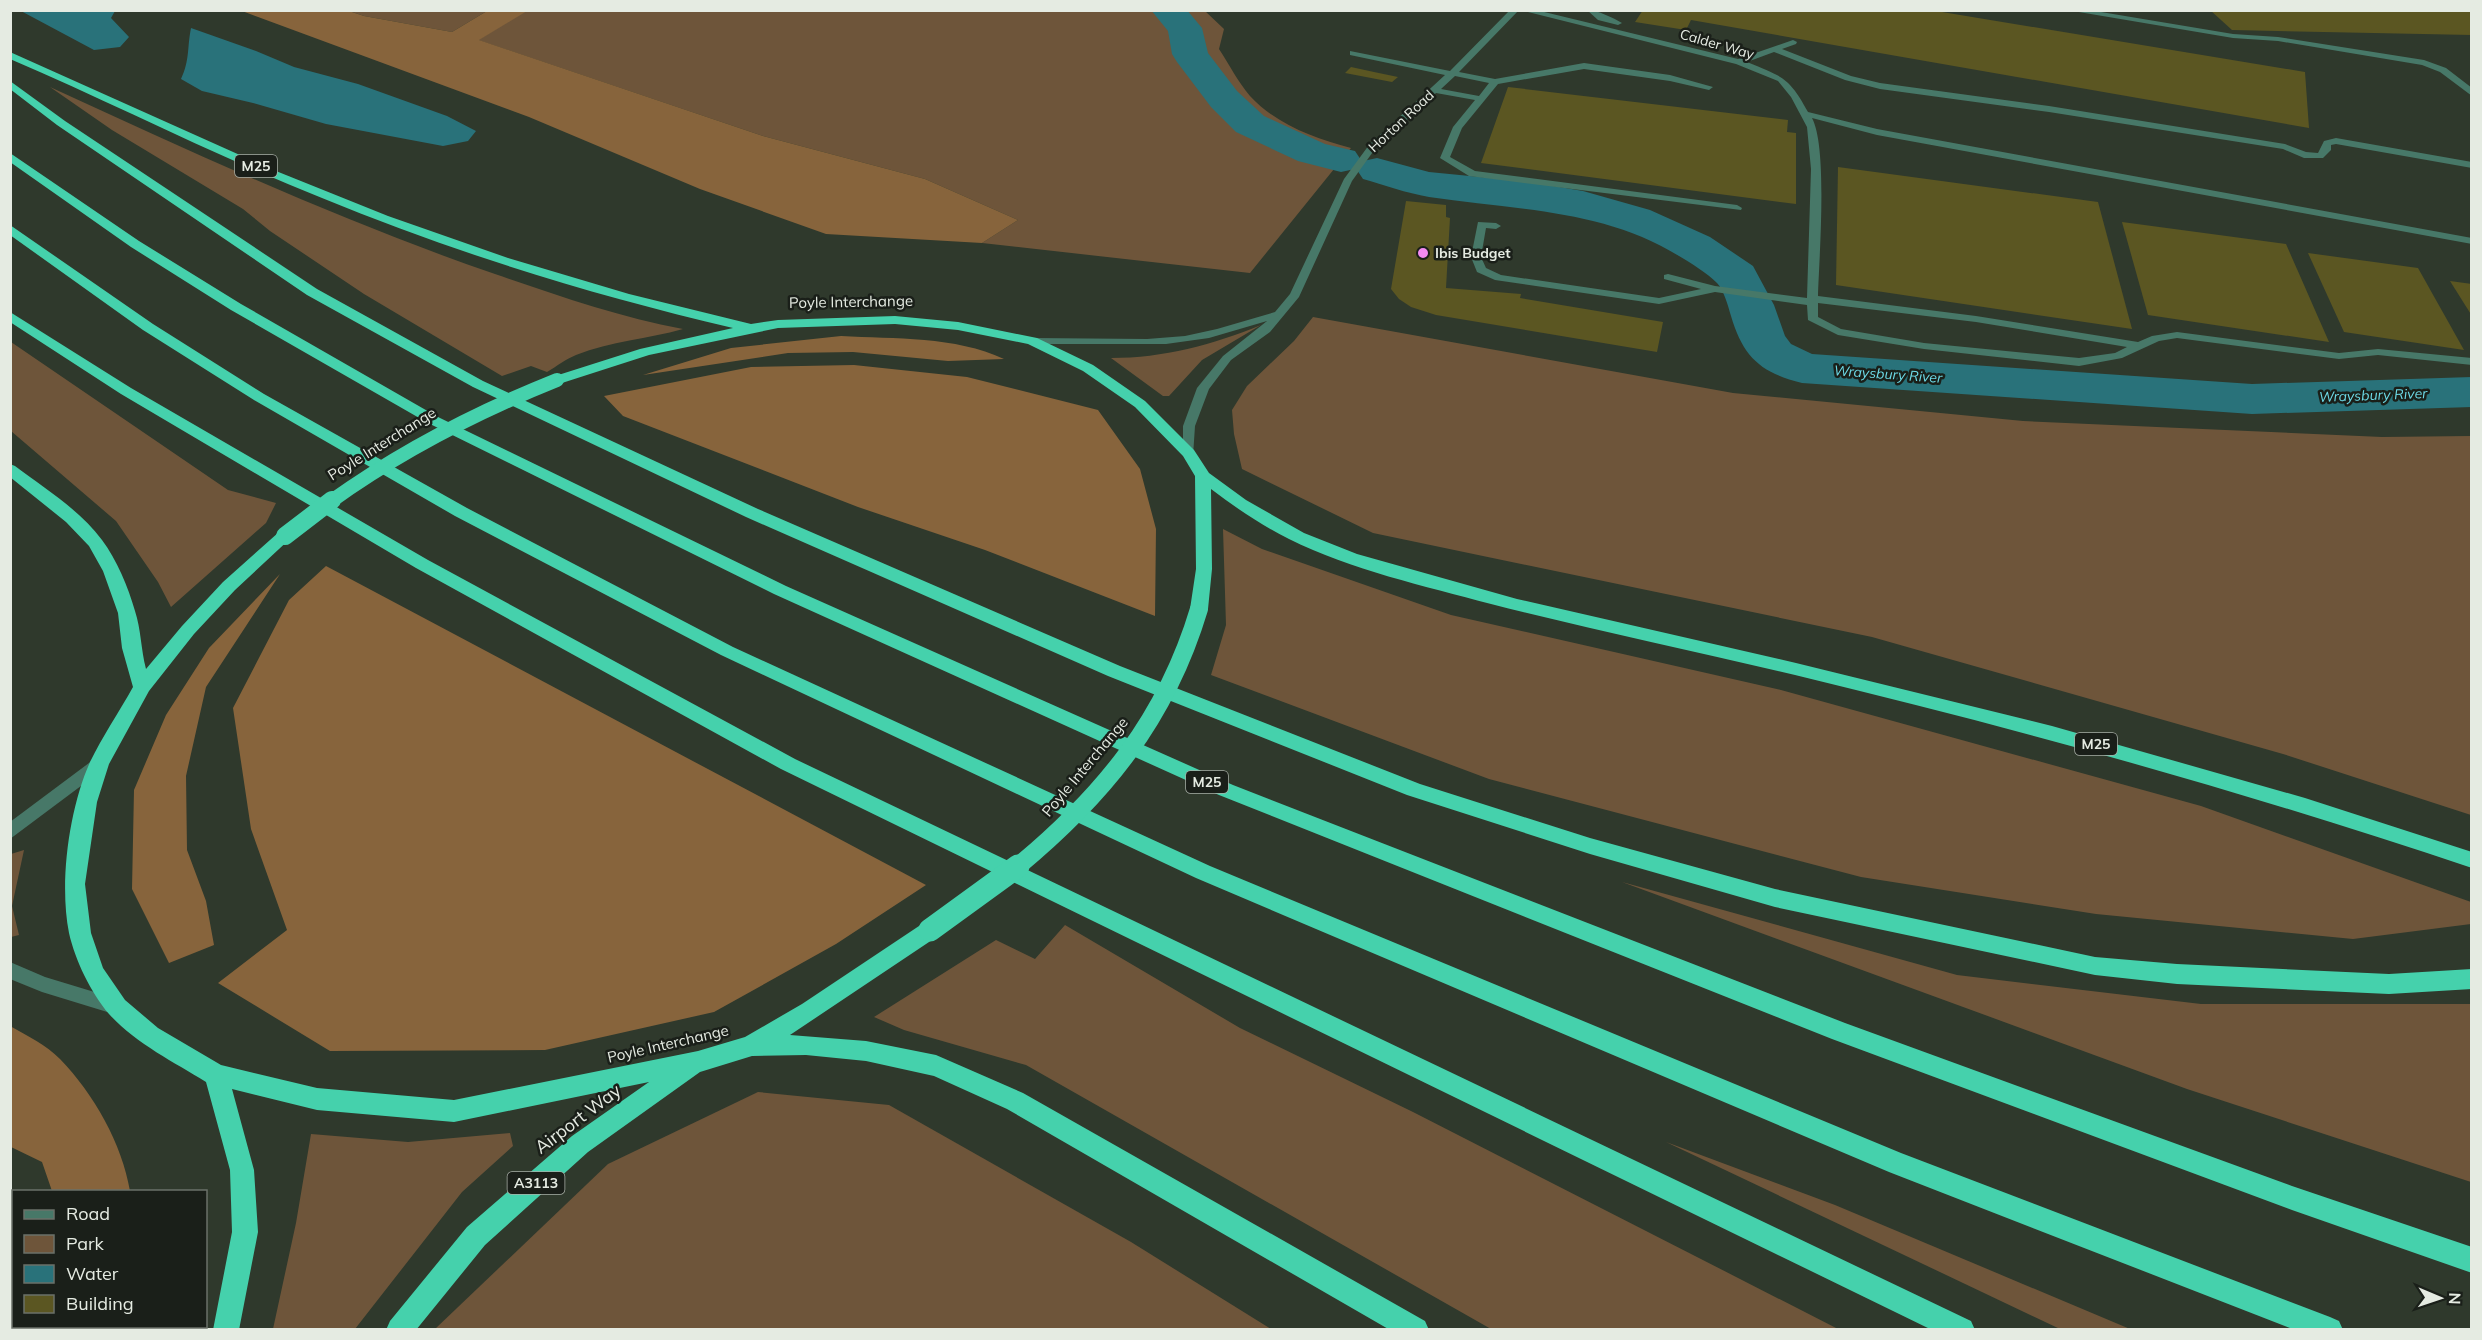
<svg xmlns="http://www.w3.org/2000/svg" width="2482" height="1340" font-family="Mulish,sans-serif">
<style>
.green{fill:#6e553a}
.forest{fill:#87643c}
.water{fill:#29727a}
.lines{fill:none;stroke-linecap:round;stroke-linejoin:round}
.river{fill:#29727a;fill-rule:evenodd}
.building{fill:#5b5622}
.minor{fill:#477868;fill-rule:evenodd}
.highway{fill:#45d1ac;fill-rule:evenodd}
.highway-bridge-far2{stroke:#45d1ac;stroke-width:14}
.highway-bridge-far1{stroke:#45d1ac;stroke-width:18}
.highway-bridge{stroke:#45d1ac;stroke-width:23}
.poi-dot{fill:#f38af2;stroke:#1a1f19;stroke-width:2}
.labels{text-anchor:middle;stroke-width:5;stroke-linejoin:round;paint-order:stroke}
.far-street-label{font-size:14px;fill:#e5ebe2;stroke:#1a1f19}
.shield{fill:#1a1f19;stroke:#a8aea6;stroke-width:1.5}
.shield-label{font-size:14px;font-weight:bold;fill:#e5ebe2}
.far-poi-label{font-size:14px;font-weight:bold;fill:#e5ebe2;stroke:#1a1f19;text-anchor:start}
.far-water-label{font-size:14px;font-style:italic;fill:#6ddae7;stroke:#1a1f19}
.street-label{font-size:15px;fill:#e5ebe2;stroke:#1a1f19}
.near-street-label{font-size:18px;fill:#e5ebe2;stroke:#1a1f19}
</style>
<rect width="100%" height="100%" fill="#2f392c"/>
<g class="green">
<path d="M527 10 1205 11 1224 29 1219 49C1229 64 1238 82 1250 96 1277 125 1314 138 1351 148L1250 273 982 243 1018 220 925 179 763 136 478 40Z"/>
<path d="M349 11H487L452 32 364 16Z"/>
<path d="M50 87C196 154 343 222 495 274 556 295 619 317 683 329 648 339 611 341 576 355 566 359 557 366 547 372L531 366 502 376 364 294 270 231 243 209 112 130Z"/>
<path d="M1313 317 1733 393 2023 421 2382 437 2471 436V815L2283 754 1872 637 1373 533 1242 469 1234 434 1232 410 1247 386 1294 341Z"/>
<path d="M1261 325 1202 360 1169 396H1163L1111 358C1164 358 1212 345 1261 325Z"/>
<path d="M11 342 228 490 276 503 266 523 171 607 158 582 116 521 11 431Z"/>
<path d="M1223 529 1262 549 1451 615 1781 690 2201 806 2471 902V924L2353 939 2096 914 1861 877 1489 779 1211 675 1226 625Z"/>
<path d="M24 850 12 906 19 935 11 937V854Z"/>
<path d="M1622 882 1957 975 2201 1004H2471V1182L2187 1089Z"/>
<path d="M1065 925 1240 1028 1413 1112 1838 1329H1491L1026 1065 904 1030 874 1017 996 940 1035 959Z"/>
<path d="M758 1092 889 1105 1131 1242 1271 1329H435L608 1164Z"/>
<path d="M510 1133 513 1146 462 1192 355 1329H273L296 1223 311 1134 408 1142Z"/>
<path d="M1666 1142 1835 1205 2130 1329H2060Z"/>
</g>
<g class="forest">
<path d="M242 11H349L364 16 452 32 487 11H527L479 40 763 136 925 179 1018 220 982 243 826 234 700 189 529 117Z"/>
<path d="M841 336C895 339 955 336 1004 359L948 361 853 352 788 353 643 375 731 348Z"/>
<path d="M854 365 967 377 1098 410 1140 469 1156 529 1155 616 985 550 858 507 623 416 604 396 751 367Z"/>
<path d="M326 566 926 885 836 944 714 1012 545 1050 330 1051 218 983 287 930 251 829 233 708 289 600Z"/>
<path d="M280 574 206 687 186 776 187 850 206 901 214 945 169 963 132 889 134 790 166 715 209 648Z"/>
<path d="M10 1026C28 1036 46 1045 60 1059 94 1094 122 1144 130 1191H52L42 1162 11 1147Z"/>
</g>
<g class="water">
<path d="M21 11H115L111 18 129 37 120 47 94 50Z"/>
<path d="M191 28 256 51 294 67 358 84 447 116 476 131 468 141 443 146 326 124 253 103 202 91 181 79C190 60 187 48 191 28Z"/>
</g>
<g class="lines">
<g class="river">
<path d="M1151 10H1187L1202 28 1208 53 1237 91 1264 116 1325 144 1355 151 1361 160 1355 169 1341 172 1298 161 1236 132 1211 107 1177 62 1172 54 1168 31Z"/>
<path d="M1377 158 1429 172 1530 182 1583 191 1650 210 1710 237 1753 266 1774 305 1785 336 1791 344 1812 354 2252 384 2472 377V407L2252 414 1802 383C1761 373 1743 357 1731 316 1728 306 1724 290 1717 283 1707 273 1691 263 1679 256 1603 209 1515 210 1429 197 1406 193 1384 185 1363 179L1357 170 1363 161Z"/>
</g>
</g>
<g class="building">
<path d="M1643 10H1930L2305 72 2309 128 1691 20 1686 30 1635 22Z"/>
<path d="M2210 10H2472V35L2232 30Z"/>
<path d="M1351 67 1374 72 1398 77 1392 82 1345 73Z"/>
<path d="M1508 87 1788 120 1787 132 1796 133V204L1481 163Z"/>
<path d="M1838 167 2098 202 2132 329 1836 285Z"/>
<path d="M1406 201 1446 205V217L1450 218 1446 288 1521 294 1520 298 1663 322 1657 352 1436 315 1411 307 1399 299 1391 289Z"/>
<path d="M2122 222 2286 244 2329 342 2148 315Z"/>
<path d="M2308 253 2418 268 2464 350 2344 332Z"/>
<path d="M2450 281 2472 284V316Z"/>
</g>
<g class="lines">
<g class="minor">
<path d="M1510 10H1519L1459 72 1495 79 1584 63 1670 75 1713 87 1709 90 1670 81 1584 69 1498 84 1462 128 1450 157 1475 171 1737 205 1742 208 1741 210 1469 176 1440 158 1453 127 1475 100 1436 93 1375 149 1352 181 1299 297 1270 332 1231 360 1209 389 1195 426 1193 456H1185L1183 453V426L1197 388 1223 356 1267 321 1209 338 1166 344H1032L1026 341 1032 338 1147 339 1185 336 1217 329 1275 312 1290 294 1344 179 1369 145 1445 75 1350 55V51L1450 71ZM1455 76 1489 83 1479 96 1441 89Z"/>
<path d="M1520 10H1536L1738 59 1793 40 1797 42 1796 44 1782 49 1851 76 1880 83 2049 106 2285 144 2306 152 2318 153 2324 141 2336 138 2472 162V168L2336 144 2331 145V150L2323 158H2304L2283 149 2049 112 1880 89 1845 80 1774 52 1747 62C1783 77 1789 77 1808 112L1877 129 2472 238V244L1877 135 1812 118C1828 148 1819 258 1818 296L1976 316 2138 342 2152 336 2177 332 2339 353 2378 349 2472 358V365L2378 355 2339 359 2177 338 2159 341 2122 358 2079 366 1924 349 1838 335 1808 320 1807 305 1715 292 1659 304 1495 280 1477 272 1471 257 1478 222 1496 223 1501 226 1496 229 1486 228 1481 257 1486 268 1501 275 1659 298 1701 289 1664 279V275L1668 274 1715 286 1807 298 1811 169 1807 127 1791 97 1778 81 1736 64ZM1818 303 1976 322 2127 347 2115 353 2079 358 1924 343 1841 329 1818 317Z"/>
<path d="M1587 10C1598 10 1613 18 1622 23L1618 25 1598 20Z"/>
<path d="M2067 10H2089L2233 34 2278 37 2424 60 2446 68 2472 88V96L2440 72 2422 65 2278 41 2233 38Z"/>
<path d="M99 758 105 760 107 764 105 768 10 839V822L93 760Z"/>
<path d="M10 962 45 977 124 1001 126 1007 124 1013 117 1015 42 992 10 979Z"/>
</g>
<g class="highway">
<path d="M10 52 271 169 388 216 508 258 629 294 751 324 778 320 895 316 958 322 1037 338 1093 365 1145 401 1194 450 1209 473 1246 500 1304 533 1357 554 1517 599 1796 663 2052 726 2305 798 2472 852V868C2249 793 2023 730 1795 675 1694 651 1592 630 1491 604 1424 586 1352 570 1289 539 1261 525 1236 508 1211 489L1212 569 1208 609 1205 613H1193L1190 609 1196 569 1195 476 1183 456 1135 407 1083 371 1028 344 958 330 895 324 778 328 649 355 562 383H552L550 380 552 377 640 349 733 328C593 295 455 253 322 198 216 156 115 104 10 59Z"/>
<path d="M10 81 65 121 317 289 483 381 758 509 1120 666 1420 784 1590 838 1775 889 2095 957 2177 964 2389 974 2472 969V989L2389 994 2177 984 2095 975 1775 907 1590 854 1407 795 1108 676 746 517 473 387 307 295 57 125 10 89Z"/>
<path d="M10 153 139 241 241 304 438 417 786 586 1233 785 1845 1023 2292 1186 2472 1247V1273L2292 1210 1832 1039 1219 795 774 594 428 423 231 310 131 247 10 162Z"/>
<path d="M10 225 153 324 264 394 467 508 733 647 1210 866 1901 1153 2330 1317 2339 1321 2343 1330H2295L1889 1172 1196 878 721 655 455 516 254 400 143 330 10 235Z"/>
<path d="M10 312 131 388 428 560 795 759 1971 1321 1975 1330H1932L781 769 416 568 121 394 10 322Z"/>
<path d="M10 464 15 466C44 488 80 510 102 540 117 560 128 587 135 611 141 629 141 650 146 669L182 626 223 582 279 532H291L293 536 235 590 194 634 149 691 109 764 97 802 85 884 91 933 103 968 125 1000 158 1028 221 1065 317 1088 454 1100 698 1051 745 1037 802 1004 922 924 930 921 938 924 941 930 938 936 790 1035 866 1041 936 1055 1023 1093 1425 1321 1429 1330H1390L1007 1109 934 1076 866 1061 806 1055 752 1056 700 1072 588 1152 485 1245 416 1330H386L390 1321 467 1227 572 1136 649 1082 454 1122 317 1110 232 1089 254 1170 258 1232 239 1330H213L232 1232 230 1170 206 1082C174 1062 135 1043 109 1014 91 993 75 960 69 933 59 883 69 809 90 762 102 737 119 712 133 687L122 648 118 613 103 571 89 546 66 522 10 477Z"/>
</g>
<path class="highway-bridge-far2" d="M330 502C401 451 477 412 557 380"/>
<g class="highway-bridge-far1">
<path d="M285 536 332 500"/>
<path d="M1017 867C1104 795 1166 719 1199 609"/>
</g>
<path class="highway-bridge" d="M930 930 1018 866"/>
</g>
<circle class="poi-dot" cx="1423" cy="253" r="6"/>
<g class="labels">
<g class="far-street-label">
<text transform="translate(1717 44) rotate(16)" y="5">Calder Way</text>
<text transform="translate(1401 121) rotate(-43)" y="5">Horton Road</text>
</g>
<g class="shield">
<rect x="235" y="155" width="42" height="22" rx="4.5"/>
<rect x="2075" y="733" width="42" height="22" rx="4.5"/>
<rect x="1186" y="771" width="42" height="22" rx="4.5"/>
<rect x="507.5" y="1172" width="57" height="22" rx="4.5"/>
</g>
<g class="shield-label">
<text x="256" y="171">M25</text>
<text x="2096" y="749">M25</text>
<text x="1207" y="787">M25</text>
<text x="536" y="1188">A3113</text>
</g>
<g class="far-poi-label">
<text x="1435" y="258">Ibis Budget</text>
</g>
<g class="far-water-label">
<text transform="translate(1888 374) rotate(4)" y="5">Wraysbury River</text>
<text transform="translate(2373 395) rotate(-2)" y="5">Wraysbury River</text>
</g>
<g class="street-label">
<text transform="translate(851 302) rotate(-1)" y="5">Poyle Interchange</text>
<text transform="translate(382 444) rotate(-32)" y="5">Poyle Interchange</text>
<text transform="translate(1085 767) rotate(-50)" y="5">Poyle Interchange</text>
<text transform="translate(668 1044) rotate(-13)" y="5">Poyle Interchange</text>
</g>
<g class="near-street-label">
<text transform="translate(578 1119) rotate(-37)" y="6">Airport Way</text>
</g>
</g>
<rect width="2482" height="1340" fill="none" stroke="#e5ebe2" stroke-width="24"/>
<rect x="12" y="1190" width="195" height="138" fill="#1a1f19" stroke="#6b7169" stroke-width="1.5"/>
<rect x="24" y="1210" width="30" height="9" fill="#477868" stroke="#6b7169" stroke-width="1.5"/>
<text x="66" y="1220" font-size="18" fill="#e5ebe2">Road</text>
<rect x="24" y="1235" width="30" height="18" fill="#6e553a" stroke="#6b7169" stroke-width="1.5"/>
<text x="66" y="1250" font-size="18" fill="#e5ebe2">Park</text>
<rect x="24" y="1265" width="30" height="18" fill="#29727a" stroke="#6b7169" stroke-width="1.5"/>
<text x="66" y="1280" font-size="18" fill="#e5ebe2">Water</text>
<rect x="24" y="1295" width="30" height="18" fill="#5b5622" stroke="#6b7169" stroke-width="1.5"/>
<text x="66" y="1310" font-size="18" fill="#e5ebe2">Building</text>
<g transform="translate(2440 1298) rotate(92)" stroke="#1a1f19" stroke-width="4.5" paint-order="stroke">
<path d="M0-4.5L10 22L0 15L-10 22Z" fill="#e5ebe2"/>
<text y="-9" font-size="16" font-weight="bold" text-anchor="middle" fill="#e5ebe2">N</text>
</g>
</svg>
